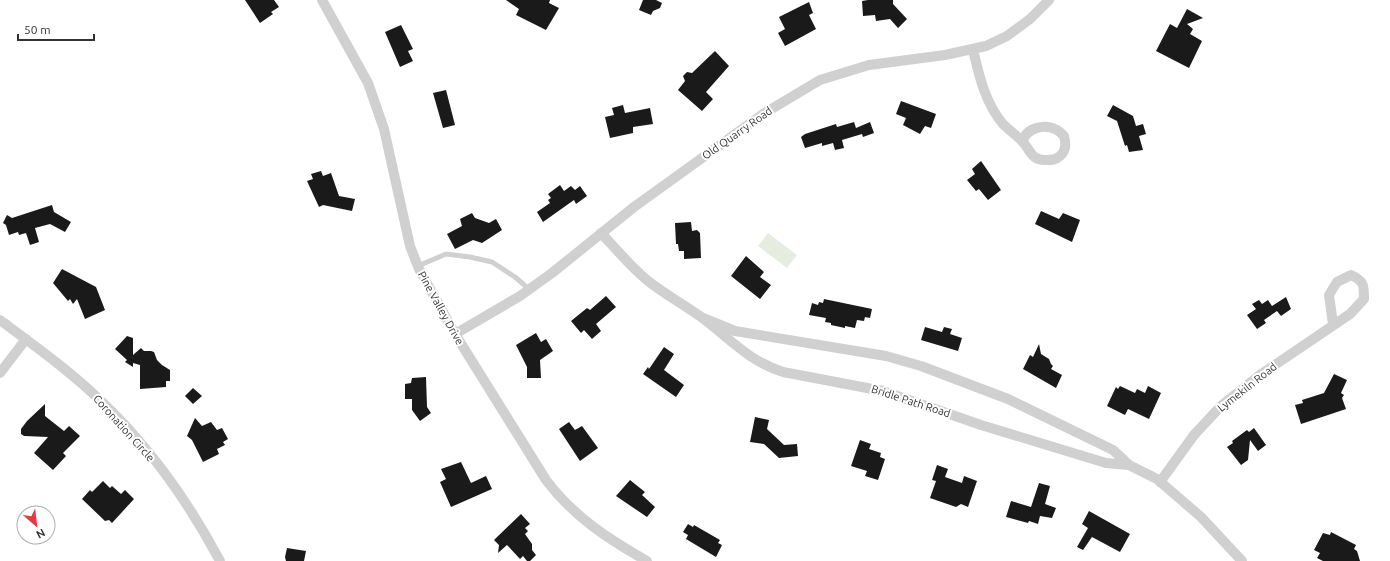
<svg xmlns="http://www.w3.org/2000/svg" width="1390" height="561" font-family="Ubuntu,sans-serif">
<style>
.green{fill:#e6ecdf}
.building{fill:#1a1a1a}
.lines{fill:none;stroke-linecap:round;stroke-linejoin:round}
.lane{stroke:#d0d0d0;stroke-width:5}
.street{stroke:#d0d0d0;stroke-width:10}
.labels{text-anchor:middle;stroke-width:4;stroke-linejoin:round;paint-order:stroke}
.street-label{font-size:11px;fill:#333;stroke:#fff}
</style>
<rect width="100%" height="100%" fill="#fff"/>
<path class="green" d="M768 233 797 255 787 268 758 246Z"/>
<g class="building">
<path d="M245 0H274L279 7 271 12 273 14 260 23Z"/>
<path d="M506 0H550L549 3 559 8 546 30 516 15 519 9Z"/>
<path d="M643 0H656L662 3 660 8 653 11 651 15 639 10Z"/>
<path d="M868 0H893V4L907 19 898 28 890 19 876 21 875 15 863 16 862 1Z"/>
<path d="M809 2 813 13 809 15 816 29 785 46 778 33 785 29 779 17Z"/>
<path d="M1187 9 1203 18 1187 24 1193 29 1190 34 1202 41 1189 68 1156 51 1170 24 1177 28Z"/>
<path d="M401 25 413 49 408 51 413 61 400 67 385 32Z"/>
<path d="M715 51 729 66 706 92 713 99 702 111 678 90 685 81 683 76 687 72 692 73Z"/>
<path d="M446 90 455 125 443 128 433 93Z"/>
<path d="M901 101 936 114 931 128 925 126 920 134 903 125 906 118 896 114Z"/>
<path d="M623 105 625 113 650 108 653 124 633 127V133L610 138 605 117 614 115 612 108Z"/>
<path d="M1113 105 1133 116 1136 126 1143 124 1146 134 1139 136 1143 150 1129 152 1127 145 1125 146 1117 121 1107 116Z"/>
<path d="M854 122 856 128 870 122 874 133 863 137 862 134 842 140 844 148 835 150 833 143 822 146V143L805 148 801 137 805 134 836 124 837 127Z"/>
<path d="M981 161 1001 190 988 200 979 189 976 191 967 180 975 174 972 169Z"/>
<path d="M321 171 323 176 331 173 339 196 355 199 352 211 323 205 319 207 307 181 313 179 311 174Z"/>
<path d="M560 185 564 191 571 186 575 190 580 186 587 196 576 204 574 200 543 222 537 212 550 203 548 200 551 198 548 194Z"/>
<path d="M52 205 54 212 71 222 65 232 50 224 35 228 39 242 30 245 26 233 19 235 18 232 9 235 6 225 3 223 7 215 12 218Z"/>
<path d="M1041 211 1059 219 1063 213 1080 220 1072 242 1035 224Z"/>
<path d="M472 213 475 218 489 223 496 219 502 230 482 243 473 240 455 249 447 234 462 226 460 219Z"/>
<path d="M691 222 692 231 697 230 700 233 701 258 684 259V251H679L678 244H676L675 223Z"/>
<path d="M746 256 764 272 760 277 771 285 760 299 731 276Z"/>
<path d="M62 269 96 287 105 310 85 319 77 299 73 304 70 299 68 301 53 283Z"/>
<path d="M606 296 616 307 596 324 601 331 592 339 584 330 581 333 571 321 587 308 590 310Z"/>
<path d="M1286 297 1291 309 1281 316 1277 311 1264 320 1266 323 1257 329 1247 315 1256 309 1252 304 1259 300 1262 304 1268 300 1272 306Z"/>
<path d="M824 299 872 309 870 318 865 317 864 321 857 320 855 328 845 326V328L831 325V323L825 322 826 318 809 315 812 303 818 305 819 302 823 303Z"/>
<path d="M925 327 942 332 944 327 952 329 950 334 962 338 958 351 921 340Z"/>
<path d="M536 333 541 342 546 339 553 351 540 360 541 378H527V367L516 345Z"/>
<path d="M127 336 133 338V355L141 348 144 351H151L154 352 157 360 162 365 170 370V381H166V387L140 389V365L133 363V367L125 362 127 360 115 349Z"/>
<path d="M1039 344 1041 354 1049 359 1051 364 1053 366 1051 369 1062 375 1056 388 1023 369 1030 355 1033 357Z"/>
<path d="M664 347 674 354 664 370 684 385 676 397 643 374 648 367 649 369Z"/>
<path d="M1334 374 1347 380 1341 393 1344 395 1342 398 1346 409 1301 424 1295 405 1303 403 1302 400 1324 393Z"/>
<path d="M426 377 427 407 431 413 420 421 412 410V399H405V384L411 383 412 378Z"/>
<path d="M1120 386 1135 393 1137 389 1145 393 1148 386 1161 393 1149 419 1128 409 1125 415 1107 406 1116 387 1118 389Z"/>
<path d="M193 388 202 396 193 404 185 396Z"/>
<path d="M45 404V416L64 431 69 426 80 436 63 453 66 456 53 470 34 453 48 437 24 436 21 434V429L27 421Z"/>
<path d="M755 417 769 420 767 429 784 445 797 444 798 456 779 458 764 444 750 442Z"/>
<path d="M195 418 202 426 211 422 217 430 222 428 228 439 223 442 225 445 217 449 219 454 203 462 192 440 187 436Z"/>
<path d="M569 422 575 430 582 426 598 448 580 461 559 429Z"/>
<path d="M1254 428 1266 445 1258 451 1250 440 1248 460 1241 465 1227 447 1233 443 1232 441 1247 430 1249 432Z"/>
<path d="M860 440 871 444 869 449 881 453 880 457 885 459 878 480 865 476 867 471 851 466Z"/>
<path d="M461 462 471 483 486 476 492 489 451 507 440 482 446 479 441 469Z"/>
<path d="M937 465 948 469 945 477 962 483 964 476 977 481 968 507 961 504 956 507 930 498 936 481 932 480Z"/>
<path d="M630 480 645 492 642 495 655 507 647 517 616 496Z"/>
<path d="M103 481 110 488 112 486 121 494 125 490 134 499 112 523 109 520 105 521 82 499 90 490 92 492Z"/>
<path d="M1039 483 1050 486 1045 504 1056 508 1052 518 1040 516 1038 524 1029 521 1028 523 1006 517 1011 501 1031 507Z"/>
<path d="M1089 511 1130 534 1120 552 1092 537 1083 550 1077 547 1088 528 1082 524Z"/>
<path d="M521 514 530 524 525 528 528 531 525 534 532 544V550L536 555 530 561H527L523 556 520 559 507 545 498 553 499 545 494 540Z"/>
<path d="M688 524 693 527 694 525 720 540 718 543 722 545 716 557 686 539 688 535 683 532Z"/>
<path d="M1331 532 1356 545 1354 549 1357 551 1360 561H1323L1317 558 1320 553 1314 550 1323 533 1330 535Z"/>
<path d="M287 548 306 551 304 561H286L285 557Z"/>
</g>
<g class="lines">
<path class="lane" d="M418 266 446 254 470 257 492 262 515 277 529 289"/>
<g class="street">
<path d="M322 0 368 83 384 129 410 246 419 269 455 334 546 480C573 516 608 539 647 561"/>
<path d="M973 50C979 75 985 103 1003 124 1009 130 1016 135 1022 141 1030 149 1031 161 1046 160 1051 160 1056 160 1060 156 1066 151 1066 143 1064 136 1062 134 1059 131 1057 130 1045 123 1025 128 1023 142"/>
<path d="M601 233C616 249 631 267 648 281 666 295 686 306 704 319 731 340 749 361 783 372L883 391 981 425 1106 463 1129 465"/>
<path d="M703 318 735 331 886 356 921 366 1008 399 1113 450 1129 465 1157 479 1201 517 1242 561"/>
<path d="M0 320C35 346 70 371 101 401 150 447 189 503 220 561"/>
<path d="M455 334 520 296 552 273 634 207 763 114 820 80 869 65 945 55 986 46 1007 36 1030 19 1049 0"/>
<path d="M0 373 26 339"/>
<path d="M1160 482 1194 435 1221 406 1260 375 1350 314 1364 299C1364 285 1364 281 1351 275L1337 282 1329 295 1333 324"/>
</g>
</g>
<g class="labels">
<g class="street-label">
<text transform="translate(737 133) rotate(-35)" y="4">Old Quarry Road</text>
<text transform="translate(441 308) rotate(61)" y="4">Pine Valley Drive</text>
<text transform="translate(1247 387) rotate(-38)" y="4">Lymekiln Road</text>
<text transform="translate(911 401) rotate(18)" y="4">Bridle Path Road</text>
<text transform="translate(124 428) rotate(48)" y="4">Coronation Circle</text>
</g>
</g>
<g transform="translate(36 525) rotate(152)"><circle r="19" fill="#ffffff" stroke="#adadad"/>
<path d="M0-3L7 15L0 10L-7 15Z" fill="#e63946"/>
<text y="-6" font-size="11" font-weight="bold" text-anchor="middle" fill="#333333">N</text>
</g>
<path d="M18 34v6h76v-6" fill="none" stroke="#333333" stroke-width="2"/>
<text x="24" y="34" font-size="12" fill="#333333" stroke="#ffffff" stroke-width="3" paint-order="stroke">50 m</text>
</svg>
